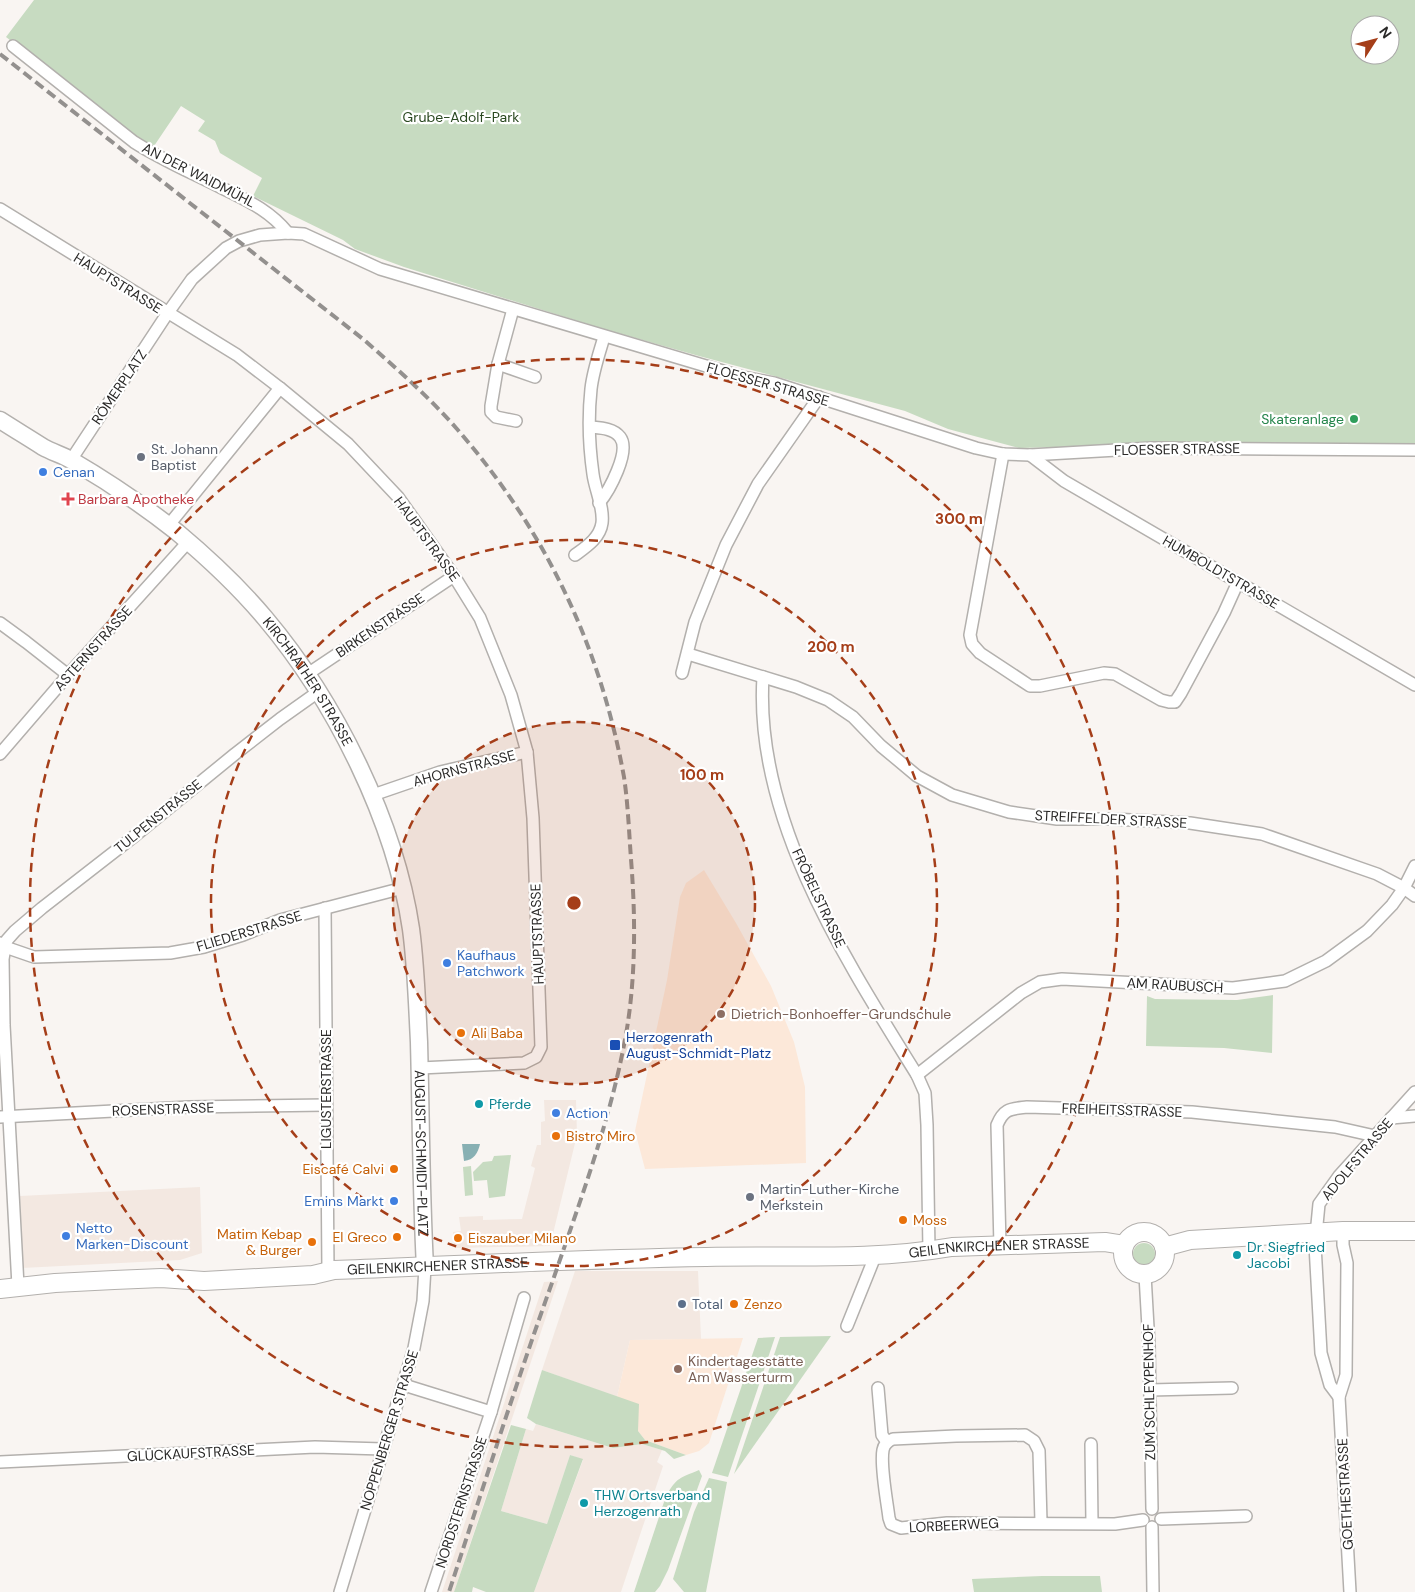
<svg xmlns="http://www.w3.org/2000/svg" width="1415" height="1592" font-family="'DM Sans',sans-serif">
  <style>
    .built { fill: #f3e8e1 }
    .education { fill: #fce8d9 }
    .green { fill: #c7dbc1; fill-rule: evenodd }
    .water { fill: #88b0b3 }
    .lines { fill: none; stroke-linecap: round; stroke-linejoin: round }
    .minor-casing { stroke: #b3b0ad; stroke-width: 14 }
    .secondary-casing { stroke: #b3b0ad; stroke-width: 19 }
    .primary-casing { stroke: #b3b0ad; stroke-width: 20 }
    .minor { stroke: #fff; stroke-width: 11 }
    .secondary { stroke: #fff; stroke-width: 16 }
    .primary { stroke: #fff; stroke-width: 18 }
    .rail { stroke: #93908e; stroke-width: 4; stroke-dasharray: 10 5; stroke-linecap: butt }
    .ring { fill: none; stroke: #a53e19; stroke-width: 2.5; stroke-dasharray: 9 6 }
    .leisure-dot { fill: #2e9e5b; stroke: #fff; stroke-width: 2 }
    .worship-dot { fill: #6b7280; stroke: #fff; stroke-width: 2 }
    .shop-dot { fill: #3f7fe0; stroke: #fff; stroke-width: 2 }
    .health-dot { fill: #e0444e; stroke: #fff; stroke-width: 2 }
    .education-dot { fill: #8d6e63; stroke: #fff; stroke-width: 2 }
    .food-dot { fill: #e8710a; stroke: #fff; stroke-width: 2 }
    .transit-dot { fill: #1a4fb4; stroke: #fff; stroke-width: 2 }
    .culture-dot { fill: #0f9aa8; stroke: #fff; stroke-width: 2 }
    .service-dot { fill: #5c6f8a; stroke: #fff; stroke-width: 2 }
    .labels { text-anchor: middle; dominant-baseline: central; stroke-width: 4.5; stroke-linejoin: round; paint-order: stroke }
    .park-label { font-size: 14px; fill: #2a4820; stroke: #fff }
    .street-label { font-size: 14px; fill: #2a2928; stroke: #fff }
    .leisure-label { font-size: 14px; fill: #27864d; stroke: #fff; text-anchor: end }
    .worship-label { font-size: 14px; fill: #5b616d; stroke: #fff; text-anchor: start }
    .shop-label { font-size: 14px; fill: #366cbe; stroke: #fff; text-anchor: start }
    .health-label { font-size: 14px; fill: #be3a42; stroke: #fff; text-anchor: start }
    .education-label { font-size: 14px; fill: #785e54; stroke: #fff; text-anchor: start }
    .food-label { font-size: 14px; fill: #c56008; stroke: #fff; text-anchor: start }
    .transit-label { font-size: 14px; fill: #164399; stroke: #fff; text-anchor: start }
    .culture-label { font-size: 14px; fill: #0d838f; stroke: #fff; text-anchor: start }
    .service-label { font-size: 14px; fill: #4e5e75; stroke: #fff; text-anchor: start }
    .centre { fill: #a53e19; stroke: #fff; stroke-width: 2.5 }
    .ring-label { font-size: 15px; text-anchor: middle; font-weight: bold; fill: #a53e19; stroke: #fff; stroke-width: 4.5; stroke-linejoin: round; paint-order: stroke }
  </style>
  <rect width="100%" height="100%" fill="#f9f5f2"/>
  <!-- built -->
  <g class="built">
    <path d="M544 1100H576L577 1135 550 1246 454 1248 453 1232 461 1231 459 1217 483 1216V1220L522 1219 535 1168 531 1166 537 1145H541V1122L545 1121Z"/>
    <path d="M200 1187 202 1253 180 1260 22 1268 20 1196Z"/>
    <path d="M575 1271H698L701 1339 630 1340 617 1397 542 1370Z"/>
    <path d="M558 1281 454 1592H442L544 1282Z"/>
    <path d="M536 1424 613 1448 642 1444 662 1450 657 1462 663 1466 621 1592H534L583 1460 570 1455 547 1524 501 1511 526 1429 533 1431Z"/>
  </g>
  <!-- education -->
  <g class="education">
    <path d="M704 870 736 923 771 986 794 1042 805 1087 806 1163 645 1169 635 1131 667 980 680 897 686 883Z"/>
    <path d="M743 1338 709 1443 699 1451 686 1455 645 1440 638 1431 617 1397 630 1340Z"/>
  </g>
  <!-- green -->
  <g class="green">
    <path d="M34 0H1415V446H1276V442L1019 448 948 429 905 411 699 356 600 328 404 267 355 249 343 240 253 196 262 178 220 153 215 141 198 131 205 121 181 106 152 149 140 140 6 37ZM1360 25H1390V55H1360Z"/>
    <path d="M1273 995 1272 1053 1224 1048 1146 1046 1147 996 1155 999 1237 1000Z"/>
    <path d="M511 1155 505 1196 489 1198 487 1180 474 1181 473 1172 483 1162 492 1161 494 1156Z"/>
    <path d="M471 1166 473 1195 465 1196 463 1167Z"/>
    <circle cx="1144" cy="1254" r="11"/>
    <path d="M831 1336 734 1474 780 1337Z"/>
    <path d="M775 1337 728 1477 712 1473 758 1338Z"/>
    <path d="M542 1370 639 1404 638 1431 645 1440 686 1455 674 1459 665 1451 642 1444 613 1448 536 1424 527 1418Z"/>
    <path d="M511 1425 526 1429 501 1511 547 1524 570 1455 583 1459 534 1592H486L473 1587 472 1592H454Z"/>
    <path d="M699 1470 702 1476 668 1570 660 1586 655 1592H634L666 1496C677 1477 680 1478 699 1470Z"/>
    <path d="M709 1478 727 1482 706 1592H684L673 1579 694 1512Z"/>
    <path d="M1042 1576H1100L1102 1592H974L972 1579Z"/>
  </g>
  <!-- water -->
  <path class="water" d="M462 1144H480C478 1153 474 1160 464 1161Z"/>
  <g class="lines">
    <defs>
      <g id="minor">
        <path d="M13 46 134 142C162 160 193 173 222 188 248 201 269 210 288 233"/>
        <path d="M0 209 237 355 280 388 348 444 398 497 454 576 480 618 511 695 527 752 533 818 541 1047 536 1057 524 1063 420 1068"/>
        <path d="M513 309 498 364 491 406V412L496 417 516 421"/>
        <path d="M498 364 535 377"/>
        <path d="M590 427C600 428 613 428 620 437 631 451 609 491 599 503"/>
        <path d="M1003 454 970 635 972 644 980 653 1030 686H1040L1104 673 1115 674 1161 700 1169 702H1175L1181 693 1224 613 1238 582"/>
        <path d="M1030 455 1064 481 1415 685"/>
        <path d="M71 460 167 314 192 279 226 248 239 241 260 235 288 233 304 234 380 269 743 377 774 383 976 448 1003 454 1030 455 1152 448 1415 450"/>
        <path d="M168 526 280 388"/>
        <path d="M575 555C586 547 600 538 602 523 604 507 595 490 593 474 589 446 588 417 591 389 593 371 599 354 604 337"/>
        <path d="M0 623 26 642 68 675"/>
        <path d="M688 654 796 687 828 700 853 717 881 746 917 776 952 795 1009 812 1057 819H1112L1190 823 1262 834 1377 874 1404 888 1415 896"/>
        <path d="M682 673 695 622 726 545 758 484 819 397"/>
        <path d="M306 675 454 576"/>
        <path d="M763 677C754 819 845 959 917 1075L925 1093 927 1125 929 1251"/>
        <path d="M318 692 280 719 235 754 132 838 42 908 15 931 7 940 5 947 34 957 170 953 204 947 243 935 280 920 403 888"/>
        <path d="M0 754 68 675 188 542"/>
        <path d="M373 795 440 772 527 752"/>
        <path d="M325 908 328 1271"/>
        <path d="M0 943 5 947 3 959 4 1025 18 1286"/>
        <path d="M917 1075 1021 993 1040 982 1062 979 1233 988 1285 981 1326 961 1367 931 1392 905 1404 888 1415 866"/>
        <path d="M0 1117 189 1107 326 1105"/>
        <path d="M1391 1118 1415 1116"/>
        <path d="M1343 1231V1245L1347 1263 1346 1375 1339 1397 1350 1592"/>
        <path d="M1000 1246 997 1125C1004 1108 1011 1109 1027 1107L1192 1112 1335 1127 1375 1136"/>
        <path d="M1145 1275 1149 1345 1152 1509"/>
        <path d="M847 1326 876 1254"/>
        <path d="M404 1385 491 1412"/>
        <path d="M878 1388 882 1435 887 1442"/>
        <path d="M1150 1390 1232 1388"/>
        <path d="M1339 1397 1330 1385 1321 1353 1315 1245 1319 1204 1339 1176 1415 1092"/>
        <path d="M1091 1444 1092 1523"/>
        <path d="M0 1462 315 1447 383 1449"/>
        <path d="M1161 1519 1246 1516"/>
        <path d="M1041 1522 1039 1451 1034 1441 1025 1435 956 1436 893 1439C888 1441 884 1444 883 1450 880 1466 887 1501 889 1518L891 1524 901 1528 947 1523 1115 1524 1143 1520"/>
        <path d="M1152 1527 1153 1592"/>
        <path d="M340 1592 414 1348 423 1301 425 1267"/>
        <path d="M431 1592 491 1412 524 1298"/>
      </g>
      <g id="secondary">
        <path id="s1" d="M0 420C14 429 29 438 43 447 52 452 62 455 71 460 107 481 144 506 177 532 208 558 239 587 265 618 335 701 395 821 411 929 416 966 417 1004 419 1042 421 1117 421 1192 425 1267"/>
      </g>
      <g id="primary">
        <circle cx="1144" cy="1253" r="21"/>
        <path d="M1164 1247 1190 1240 1343 1231H1415"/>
        <path id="s2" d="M0 1289 55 1283 114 1280 161 1278 204 1281 313 1275 334 1270C458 1265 582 1259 706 1257 788 1255 871 1261 952 1247L1105 1242 1124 1245"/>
      </g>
    </defs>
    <!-- minor casing -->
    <use href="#minor" class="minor-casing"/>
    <!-- secondary casing -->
    <use href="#secondary" class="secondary-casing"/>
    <!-- primary casing -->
    <use href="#primary" class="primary-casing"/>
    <!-- minor -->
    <use href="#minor" class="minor"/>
    <!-- secondary -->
    <use href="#secondary" class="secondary"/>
    <!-- primary -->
    <use href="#primary" class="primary"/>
    <!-- rail -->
    <path class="rail" d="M0 54 363 339C396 368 428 396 457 429 545 530 600 645 624 777 628 804 629 832 631 859 636 922 636 988 623 1050 608 1126 578 1207 553 1280 516 1383 483 1488 449 1592"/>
  </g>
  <!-- distance rings -->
  <circle cx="574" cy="903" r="181" fill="#a53e19" fill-opacity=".12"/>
  <g class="ring">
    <circle cx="574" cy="903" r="181"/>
    <circle cx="574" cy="903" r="363"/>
    <circle cx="574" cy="903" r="544"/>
  </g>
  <!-- markers -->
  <circle class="leisure-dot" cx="1354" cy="419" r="5"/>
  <g class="worship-dot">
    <circle cx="141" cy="457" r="5"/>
    <circle cx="750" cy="1197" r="5"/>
  </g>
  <g class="shop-dot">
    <circle cx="43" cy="472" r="5"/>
    <circle cx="447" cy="963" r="5"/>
    <circle cx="556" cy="1113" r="5"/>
    <circle cx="394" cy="1201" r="5"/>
    <circle cx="66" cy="1236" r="5"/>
  </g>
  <path class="health-dot" d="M65.5 491.5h5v5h5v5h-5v5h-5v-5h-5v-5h5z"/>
  <g class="education-dot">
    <circle cx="721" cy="1014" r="5"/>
    <circle cx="678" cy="1369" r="5"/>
  </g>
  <g class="food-dot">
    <circle cx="461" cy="1033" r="5"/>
    <circle cx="556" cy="1136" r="5"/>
    <circle cx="394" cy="1169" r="5"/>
    <circle cx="903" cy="1220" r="5"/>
    <circle cx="397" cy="1237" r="5"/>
    <circle cx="458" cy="1238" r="5"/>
    <circle cx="312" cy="1242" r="5"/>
    <circle cx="734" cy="1304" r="5"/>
  </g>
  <rect class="transit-dot" x="609" y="1039" width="12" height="12" rx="2.5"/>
  <g class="culture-dot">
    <circle cx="479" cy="1104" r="5"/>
    <circle cx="1237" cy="1255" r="5"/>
    <circle cx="584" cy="1503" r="5"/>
  </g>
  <circle class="service-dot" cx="682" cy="1304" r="5"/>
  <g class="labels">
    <!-- park labels -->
    <g class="park-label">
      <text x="461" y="117">Grube-Adolf-Park</text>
    </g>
    <!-- street labels -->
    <g class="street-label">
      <text transform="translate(199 175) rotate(27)">AN DER WAIDMÜHL</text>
      <text transform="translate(118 283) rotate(32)">HAUPTSTRASSE</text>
      <text transform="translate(768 384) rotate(16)">FLOESSER STRASSE</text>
      <text transform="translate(119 387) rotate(-56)">RÖMERPLATZ</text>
      <text transform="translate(1177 449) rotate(-1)">FLOESSER STRASSE</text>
      <text transform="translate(427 539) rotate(54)">HAUPTSTRASSE</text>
      <text transform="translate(1221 572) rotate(30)">HUMBOLDTSTRASSE</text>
      <text transform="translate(380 625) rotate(-34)">BIRKENSTRASSE</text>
      <text transform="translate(93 648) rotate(-48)">ASTERNSTRASSE</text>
      <text stroke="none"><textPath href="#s1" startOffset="410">KIRCHRATHER STRASSE</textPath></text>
      <text transform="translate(464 768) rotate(-15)">AHORNSTRASSE</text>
      <text transform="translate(158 816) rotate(-39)">TULPENSTRASSE</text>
      <text transform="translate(1111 819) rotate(3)">STREIFFELDER STRASSE</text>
      <text transform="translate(819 898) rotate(65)">FRÖBELSTRASSE</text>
      <text transform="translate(249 931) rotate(-17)">FLIEDERSTRASSE</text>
      <text transform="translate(537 934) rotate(-92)">HAUPTSTRASSE</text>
      <text transform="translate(1175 985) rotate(3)">AM RAUBUSCH</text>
      <text transform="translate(326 1089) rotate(-90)">LIGUSTERSTRASSE</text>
      <text transform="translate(163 1109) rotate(-2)">ROSENSTRASSE</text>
      <text transform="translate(1122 1110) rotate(2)">FREIHEITSSTRASSE</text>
      <text stroke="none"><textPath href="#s1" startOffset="905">AUGUST-SCHMIDT-PLATZ</textPath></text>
      <text transform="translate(1357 1159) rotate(-50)">ADOLFSTRASSE</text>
      <text stroke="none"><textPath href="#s2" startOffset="1001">GEILENKIRCHENER STRASSE</textPath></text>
      <text stroke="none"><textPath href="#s2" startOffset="439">GEILENKIRCHENER STRASSE</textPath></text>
      <text transform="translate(1149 1392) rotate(-91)">ZUM SCHLEYPENHOF</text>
      <text transform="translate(389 1430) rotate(-73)">NOPPENBERGER STRASSE</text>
      <text transform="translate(191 1453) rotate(-3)">GLÜCKAUFSTRASSE</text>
      <text transform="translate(1345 1494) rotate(-93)">GOETHESTRASSE</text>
      <text transform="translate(461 1502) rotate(-72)">NORDSTERNSTRASSE</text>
      <text transform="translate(954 1525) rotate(-3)">LORBEERWEG</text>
    </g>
    <!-- leisure labels -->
    <g class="leisure-label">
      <text x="1344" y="419">Skateranlage</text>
    </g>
    <!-- worship labels -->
    <g class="worship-label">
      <text x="151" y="449">St. Johann<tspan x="151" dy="16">Baptist</tspan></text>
      <text x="760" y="1189">Martin-Luther-Kirche<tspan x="760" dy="16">Merkstein</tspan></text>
    </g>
    <!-- shop labels -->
    <g class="shop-label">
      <text x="53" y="472">Cenan</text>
      <text x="457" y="955">Kaufhaus<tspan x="457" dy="16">Patchwork</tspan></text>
      <text x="566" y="1113">Action</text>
      <text x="384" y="1201" text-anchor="end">Emins Markt</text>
      <text x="76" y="1228">Netto<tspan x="76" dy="16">Marken-Discount</tspan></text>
    </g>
    <!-- health labels -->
    <g class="health-label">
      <text x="78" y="499">Barbara Apotheke</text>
    </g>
    <!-- education labels -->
    <g class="education-label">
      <text x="731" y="1014">Dietrich-Bonhoeffer-Grundschule</text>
      <text x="688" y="1361">Kindertagesstätte<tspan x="688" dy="16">Am Wasserturm</tspan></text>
    </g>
    <!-- food labels -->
    <g class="food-label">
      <text x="471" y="1033">Ali Baba</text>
      <text x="566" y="1136">Bistro Miro</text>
      <text x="384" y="1169" text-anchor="end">Eiscafé Calvi</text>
      <text x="913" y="1220">Moss</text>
      <text x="302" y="1234" text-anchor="end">Matim Kebap<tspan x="302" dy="16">&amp; Burger</tspan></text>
      <text x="387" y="1237" text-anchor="end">El Greco</text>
      <text x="468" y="1238">Eiszauber Milano</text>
      <text x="744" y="1304">Zenzo</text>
    </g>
    <!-- transit labels -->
    <g class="transit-label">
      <text x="626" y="1037">Herzogenrath<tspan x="626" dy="16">August-Schmidt-Platz</tspan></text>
    </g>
    <!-- culture labels -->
    <g class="culture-label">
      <text x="489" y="1104">Pferde</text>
      <text x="1247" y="1247">Dr. Siegfried<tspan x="1247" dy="16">Jacobi</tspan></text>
      <text x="594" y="1495">THW Ortsverband<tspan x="594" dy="16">Herzogenrath</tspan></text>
    </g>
    <!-- service labels -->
    <g class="service-label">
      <text x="692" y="1304">Total</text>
    </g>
  </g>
  <circle cx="574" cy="903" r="8" class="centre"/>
  <g class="ring-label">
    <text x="959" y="524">300 m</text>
    <text x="831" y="652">200 m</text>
    <text x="702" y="780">100 m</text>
  </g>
  <!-- north arrow -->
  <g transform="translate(1375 40) rotate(54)"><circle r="24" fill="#ffffff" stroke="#aaa9a9"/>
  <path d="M0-4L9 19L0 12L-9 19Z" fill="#a53e19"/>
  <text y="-8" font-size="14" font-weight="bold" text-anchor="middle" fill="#2a2928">N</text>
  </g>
</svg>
